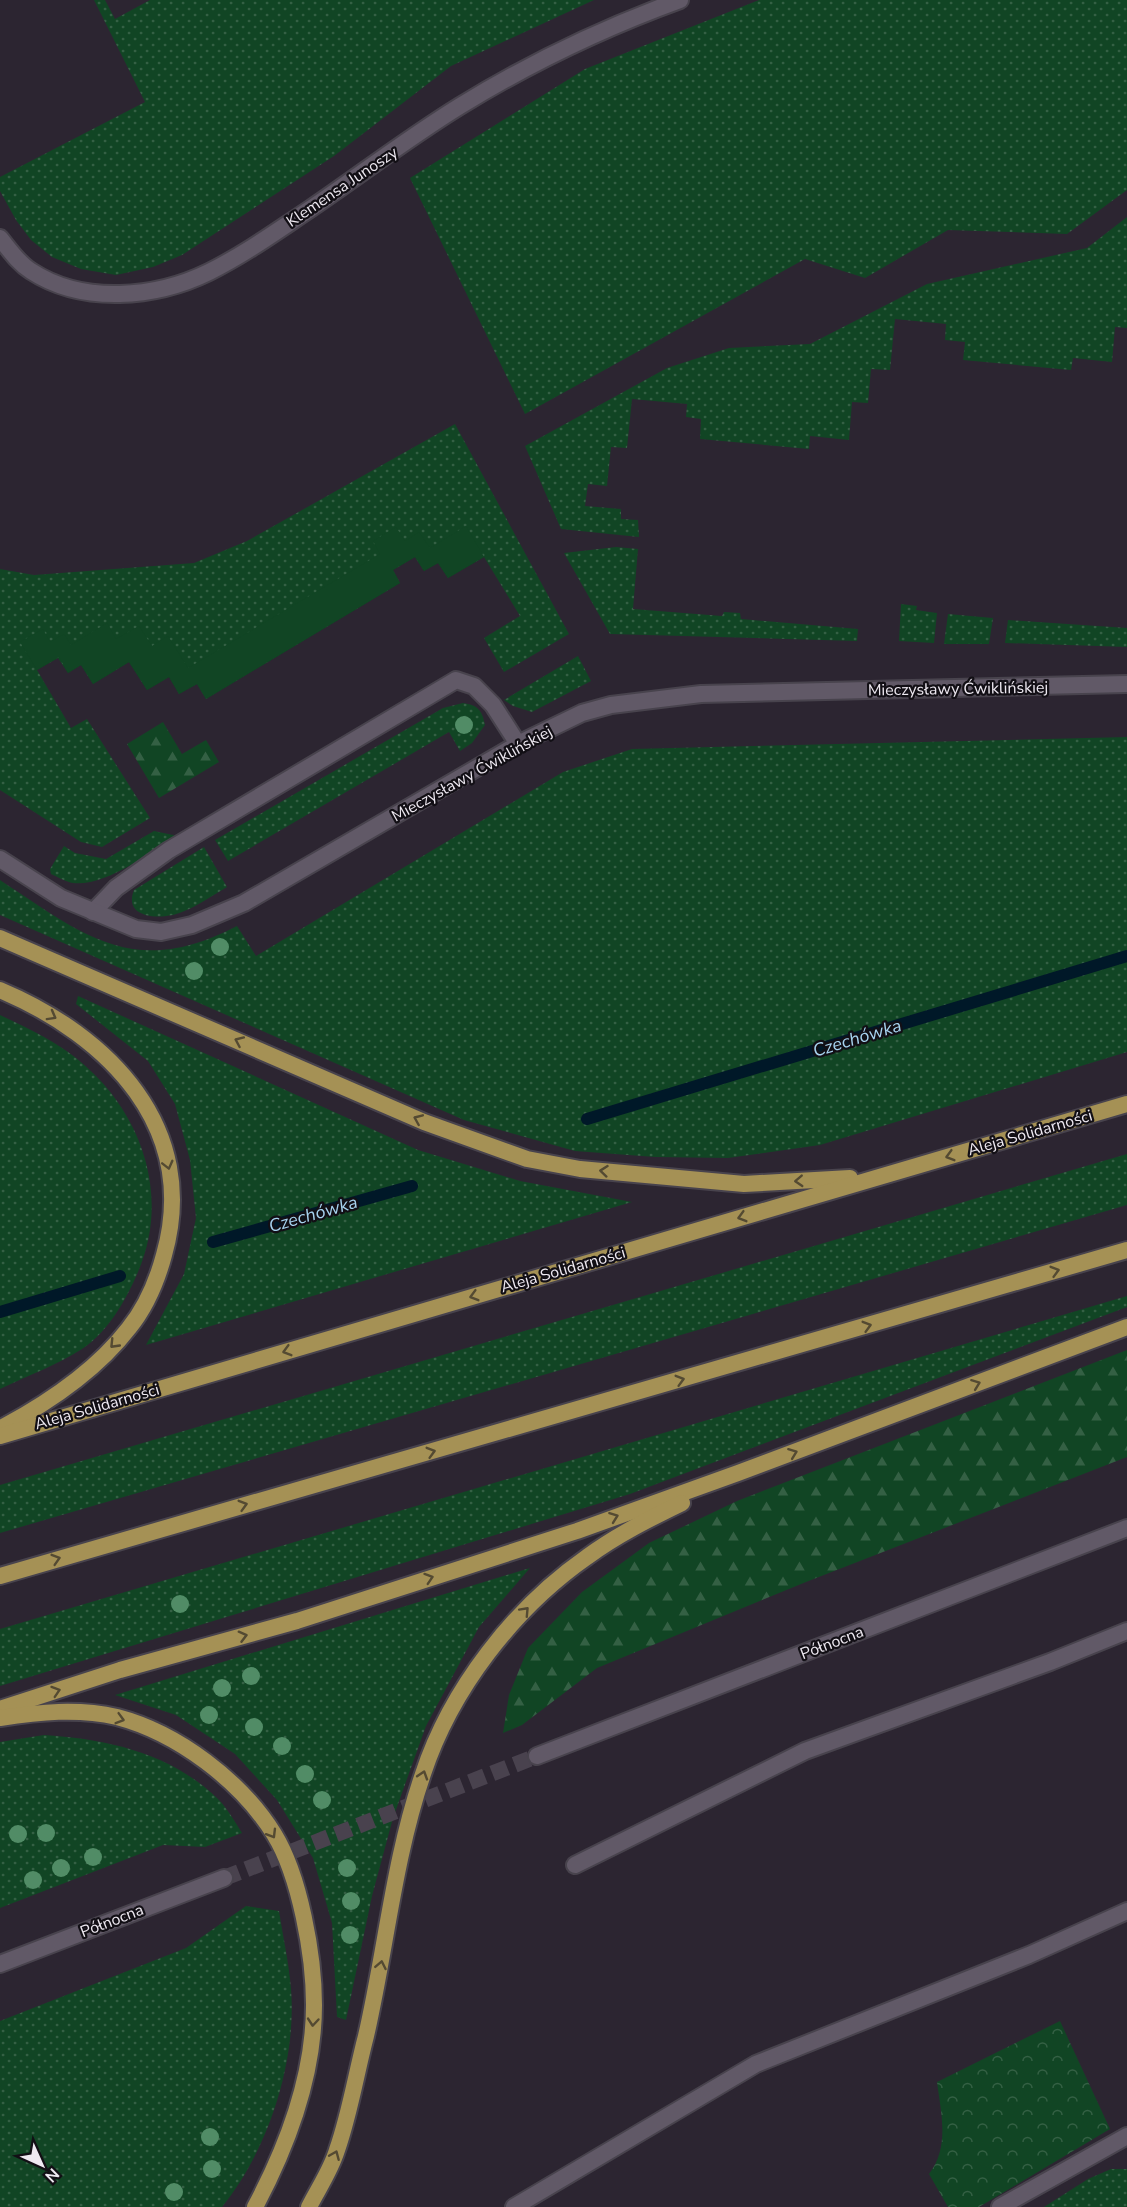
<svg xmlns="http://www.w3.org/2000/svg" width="1127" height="2207" font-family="'Nunito Sans',sans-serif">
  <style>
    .grass { fill: url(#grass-dots) }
    .forest { fill: url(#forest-firs) }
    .park { fill: url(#park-crowns) }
    .garden { fill: #114524 }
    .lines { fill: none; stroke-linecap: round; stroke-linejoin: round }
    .stream { stroke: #001828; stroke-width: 12 }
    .tertiary-tunnel { stroke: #49424e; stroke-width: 16; stroke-dasharray: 16 8; stroke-linecap: butt }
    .service-casing { stroke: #48434d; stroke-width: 20 }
    .minor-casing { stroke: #48434d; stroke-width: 20 }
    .tertiary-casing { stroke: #48434d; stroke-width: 20 }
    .primary-casing { stroke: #48434d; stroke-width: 20 }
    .service { stroke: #615967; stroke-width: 16 }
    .minor { stroke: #615967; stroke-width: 16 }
    .tertiary { stroke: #615967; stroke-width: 16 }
    .primary { stroke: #a59155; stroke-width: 16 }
    .tree { fill: #518c66 }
    .oneway { stroke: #544a32 }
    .labels { text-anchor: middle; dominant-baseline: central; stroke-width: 4.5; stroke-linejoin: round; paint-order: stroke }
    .street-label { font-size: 16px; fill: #eee9f1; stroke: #120f15 }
    .water-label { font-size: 18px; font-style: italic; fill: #a6d2ee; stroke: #120f15 }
  </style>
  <defs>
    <pattern id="grass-dots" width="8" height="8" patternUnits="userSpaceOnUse" patternTransform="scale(1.5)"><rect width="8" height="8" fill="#114524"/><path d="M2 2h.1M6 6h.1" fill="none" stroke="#346044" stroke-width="1.8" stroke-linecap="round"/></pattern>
    <pattern id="forest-firs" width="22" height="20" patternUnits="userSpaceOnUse" patternTransform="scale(1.5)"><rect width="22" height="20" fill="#114524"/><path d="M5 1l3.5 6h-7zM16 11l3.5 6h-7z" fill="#346044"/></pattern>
    <pattern id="park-crowns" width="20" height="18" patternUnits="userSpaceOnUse" patternTransform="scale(1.5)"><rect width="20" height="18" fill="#114524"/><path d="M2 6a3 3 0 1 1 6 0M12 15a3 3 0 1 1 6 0" fill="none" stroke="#346044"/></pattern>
  </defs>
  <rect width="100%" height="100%" fill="#2c2531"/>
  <!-- grass -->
  <g class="grass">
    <path d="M94 0H105L115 19 150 0H594L451 66 334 156 182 255 153 267 116 275 81 269 52 257 31 240 16 220 0 191V177L145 102Z"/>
    <path d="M759 0H1127V190L1067 234 948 230 865 278 805 259 525 414 410 178 585 69Z"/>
    <path d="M1127 217V328L1115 327 1112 362 1073 358 1071 370 963 360 965 342 945 340 946 324 895 319 890 370 871 369 868 403 852 402 849 440 810 436 809 449 700 439 701 419 686 417 687 404 632 399 627 448 611 447 607 486 588 484 585 506 621 509V519L638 520 639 537 561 529 525 446 667 368 729 348 810 344 927 284 1087 248Z"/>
    <path d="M455 424 569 634 504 672 484 638 520 616 484 557 448 578 438 563 424 571 415 557 393 570 400 583 206 699 197 684 179 694 169 677 147 690 129 662 93 684 81 665 68 673 58 658 37 670 71 728 87 719 150 818 102 847 81 842 0 790V569L34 575 194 563 247 541Z"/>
    <path d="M616 547 638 549 633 609 722 616 724 612 740 613 741 619 858 629 857 641 610 634 564 553Z"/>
    <path d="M901 604 917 606 916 610 937 613 934 643 899 641Z"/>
    <path d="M948 614 993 618 989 644H944Z"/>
    <path d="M1008 620 1127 628V647L1005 643Z"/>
    <path d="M578 656 591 681 532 712 513 706 504 700Z"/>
    <path d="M463 703C478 705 482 710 485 725L472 743 460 751 449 732 228 861 215 840 443 708Z"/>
    <path d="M1127 737V1052L820 1145 728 1158 655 1157 575 1151 464 1120 0 915V880C86 937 135 979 237 926L256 956 563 772 632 749Z"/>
    <path d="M154 831 178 836C151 852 105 887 73 883 66 882 58 877 51 874L50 869 64 846 75 853 106 859Z"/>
    <path d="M204 847 227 887C213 895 198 906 182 912 164 920 122 920 134 890Z"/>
    <path d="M78 996 418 1150 520 1181 632 1202 146 1345 184 1274 196 1218 190 1160 175 1104 148 1061 76 1004Z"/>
    <path d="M0 1015C23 1026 47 1037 68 1052 138 1102 173 1191 138 1272 126 1300 108 1332 82 1349 57 1365 27 1376 0 1389Z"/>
    <path d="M1127 1154V1205L0 1533V1485Z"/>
    <path d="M1127 1296V1307L630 1494 0 1686V1629Z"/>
    <path d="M530 1568 479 1627 426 1726 393 1818 372 1896 346 2020 337 2017 332 1923 313 1858 277 1800 235 1754 176 1715 115 1695Z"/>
    <path d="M44 1735C107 1739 171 1753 218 1799 227 1808 235 1822 242 1833L205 1847 163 1845 0 1908V1742Z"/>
    <path d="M246 1906 279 1911C283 1937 289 1963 291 1989 297 2061 268 2151 222 2207H0V2021L186 1948Z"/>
    <path d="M1111 2169H1127V2207H1044L1088 2179Z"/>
  </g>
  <!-- forest -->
  <g class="forest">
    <path d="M163 722 182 754 206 740 219 762 159 798 127 744Z"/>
    <path d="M1127 1350V1457L806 1582 597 1668 522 1725 503 1733 509 1695 528 1648 582 1592 649 1543 737 1501Z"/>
  </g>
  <!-- park -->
  <path class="park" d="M1060 2021 1110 2129 979 2207H948L929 2174C950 2147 941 2113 937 2082Z"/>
  <!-- garden -->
  <path class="garden" d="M466 526 484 557 448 578 438 563 424 571 415 557 393 570 400 583 206 699 197 684 179 694 169 677 147 690 129 662 93 684 81 665 68 673 59 657 37 670 20 642 43 629 50 642 64 634 71 645 107 623 116 639 139 626 152 646 168 636 188 668 380 554 373 541 396 527 405 541 419 532 430 548Z"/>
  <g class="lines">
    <!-- stream -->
    <g class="stream">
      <path d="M587 1119 1127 956"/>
      <path d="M213 1242 412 1186"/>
      <path d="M0 1312 120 1276"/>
    </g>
    <!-- tertiary-tunnel -->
    <path class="tertiary-tunnel" d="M224 1878 537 1756"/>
    <defs>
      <g id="service">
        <path d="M93 912 116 888 169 850 456 680 474 686 493 705 518 744"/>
        <path d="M575 1865 805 1751 1050 1662 1127 1631"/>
        <path d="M514 2207 756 2064 1029 1955 1127 1911"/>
        <path d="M1000 2207 1127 2136"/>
      </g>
      <g id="minor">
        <path d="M0 238C9 249 18 263 31 271 83 305 156 298 209 272 245 254 277 231 310 209 360 175 408 138 460 106 530 63 603 28 680 0"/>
        <path d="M0 859 61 898 136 929 161 932 192 925 244 903 518 744 582 713 611 705 701 694 1127 684"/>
      </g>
      <g id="tertiary">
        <path d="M537 1756 1127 1528"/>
        <path d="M0 1964 224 1878"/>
      </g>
      <g id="primary">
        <path d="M0 938 424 1122 527 1159 580 1169 744 1184 850 1178"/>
        <path d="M0 990C109 1036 200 1128 164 1255 157 1281 146 1307 129 1328 96 1371 48 1403 1 1428"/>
        <path d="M0 1436 1127 1104"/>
        <path d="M0 1576 1127 1250"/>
        <path d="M0 1709 120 1670 297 1621 577 1531 738 1473 1127 1327"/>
        <path d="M0 1718C39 1712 78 1708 117 1717 178 1733 241 1781 274 1834 300 1876 314 1956 314 2005 314 2076 288 2145 255 2207"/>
        <path d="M309 2207C318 2189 331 2170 337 2150 350 2113 356 2074 366 2036 386 1949 394 1858 423 1774 451 1689 514 1608 587 1557 617 1535 649 1519 682 1503"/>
      </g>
    </defs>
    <!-- service casing -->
    <use href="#service" class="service-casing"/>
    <!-- minor casing -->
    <use href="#minor" class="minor-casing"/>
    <!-- tertiary casing -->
    <use href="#tertiary" class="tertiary-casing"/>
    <!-- primary casing -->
    <use href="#primary" class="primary-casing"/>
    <!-- service -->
    <use href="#service" class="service"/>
    <!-- minor -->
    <use href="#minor" class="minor"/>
    <!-- tertiary -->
    <use href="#tertiary" class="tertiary"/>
    <!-- primary -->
    <use href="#primary" class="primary"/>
  </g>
  <!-- trees -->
  <g class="tree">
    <circle cx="464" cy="725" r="9"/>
    <circle cx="220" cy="947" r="9"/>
    <circle cx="194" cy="971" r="9"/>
    <circle cx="180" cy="1604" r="9"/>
    <circle cx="251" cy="1676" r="9"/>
    <circle cx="222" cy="1688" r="9"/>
    <circle cx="209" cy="1715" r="9"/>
    <circle cx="254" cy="1727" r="9"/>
    <circle cx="282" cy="1746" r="9"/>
    <circle cx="305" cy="1774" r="9"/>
    <circle cx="322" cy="1800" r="9"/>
    <circle cx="46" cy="1833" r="9"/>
    <circle cx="18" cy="1834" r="9"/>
    <circle cx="93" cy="1857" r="9"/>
    <circle cx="61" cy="1868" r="9"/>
    <circle cx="347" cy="1868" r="9"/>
    <circle cx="33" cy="1880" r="9"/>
    <circle cx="351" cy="1901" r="9"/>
    <circle cx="350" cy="1935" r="9"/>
    <circle cx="210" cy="2137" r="9"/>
    <circle cx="212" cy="2169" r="9"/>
    <circle cx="174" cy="2192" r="9"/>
  </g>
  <!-- one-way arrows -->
  <defs><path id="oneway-chevron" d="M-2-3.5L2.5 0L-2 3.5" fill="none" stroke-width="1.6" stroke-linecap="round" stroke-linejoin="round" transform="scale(1.5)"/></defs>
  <g class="oneway">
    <use href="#oneway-chevron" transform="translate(52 1016) rotate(29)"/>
    <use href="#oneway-chevron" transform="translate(239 1041) rotate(-156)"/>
    <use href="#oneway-chevron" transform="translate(418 1119) rotate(-157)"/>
    <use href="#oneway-chevron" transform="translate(950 1156) rotate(164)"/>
    <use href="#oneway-chevron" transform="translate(168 1165) rotate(76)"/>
    <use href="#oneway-chevron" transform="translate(604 1171) rotate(-174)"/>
    <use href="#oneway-chevron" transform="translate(799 1181) rotate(177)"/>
    <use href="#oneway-chevron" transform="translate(742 1217) rotate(164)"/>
    <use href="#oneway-chevron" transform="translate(1055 1271) rotate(-16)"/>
    <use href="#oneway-chevron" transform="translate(474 1296) rotate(164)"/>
    <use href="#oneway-chevron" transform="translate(867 1326) rotate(-16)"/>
    <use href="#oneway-chevron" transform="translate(114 1344) rotate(134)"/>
    <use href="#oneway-chevron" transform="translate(287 1351) rotate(164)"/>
    <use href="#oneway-chevron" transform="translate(680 1380) rotate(-16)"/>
    <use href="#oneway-chevron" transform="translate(976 1384) rotate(-21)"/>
    <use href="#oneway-chevron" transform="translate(431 1452) rotate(-16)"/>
    <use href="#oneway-chevron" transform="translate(793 1453) rotate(-21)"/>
    <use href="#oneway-chevron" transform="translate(243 1505) rotate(-16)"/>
    <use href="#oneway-chevron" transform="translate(614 1517) rotate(-20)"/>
    <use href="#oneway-chevron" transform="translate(56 1559) rotate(-17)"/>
    <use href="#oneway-chevron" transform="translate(429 1578) rotate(-18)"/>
    <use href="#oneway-chevron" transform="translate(525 1611) rotate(-47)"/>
    <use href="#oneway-chevron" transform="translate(243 1636) rotate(-15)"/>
    <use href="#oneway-chevron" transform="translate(56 1691) rotate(-18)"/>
    <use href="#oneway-chevron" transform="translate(120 1719) rotate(16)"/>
    <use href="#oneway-chevron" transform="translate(423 1775) rotate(-72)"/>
    <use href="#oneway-chevron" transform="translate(272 1834) rotate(59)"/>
    <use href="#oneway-chevron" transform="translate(381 1965) rotate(-79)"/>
    <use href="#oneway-chevron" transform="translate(313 2022) rotate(95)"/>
    <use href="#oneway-chevron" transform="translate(335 2155) rotate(-67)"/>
  </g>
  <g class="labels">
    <!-- street labels -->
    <g class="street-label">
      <text transform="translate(342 187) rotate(-34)">Klemensa Junoszy</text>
      <text transform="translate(958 689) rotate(-1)">Mieczysławy Ćwiklińskiej</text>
      <text transform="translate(472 774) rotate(-29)">Mieczysławy Ćwiklińskiej</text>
      <text transform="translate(1030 1133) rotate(-16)">Aleja Solidarności</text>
      <text transform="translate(563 1270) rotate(-16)">Aleja Solidarności</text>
      <text transform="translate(97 1407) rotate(-16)">Aleja Solidarności</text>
      <text transform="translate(832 1643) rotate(-21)">Północna</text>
      <text transform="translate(112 1921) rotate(-21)">Północna</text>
    </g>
    <!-- water labels -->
    <g class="water-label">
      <text transform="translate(857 1038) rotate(-17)">Czechówka</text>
      <text transform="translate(313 1214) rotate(-16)">Czechówka</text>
    </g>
  </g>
  <!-- north arrow -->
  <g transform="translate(42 2165) rotate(135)" stroke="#120f15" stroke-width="4.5" paint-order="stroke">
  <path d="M0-4.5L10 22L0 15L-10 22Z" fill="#eee9f1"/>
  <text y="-9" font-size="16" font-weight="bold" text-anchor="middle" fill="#eee9f1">N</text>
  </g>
</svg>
